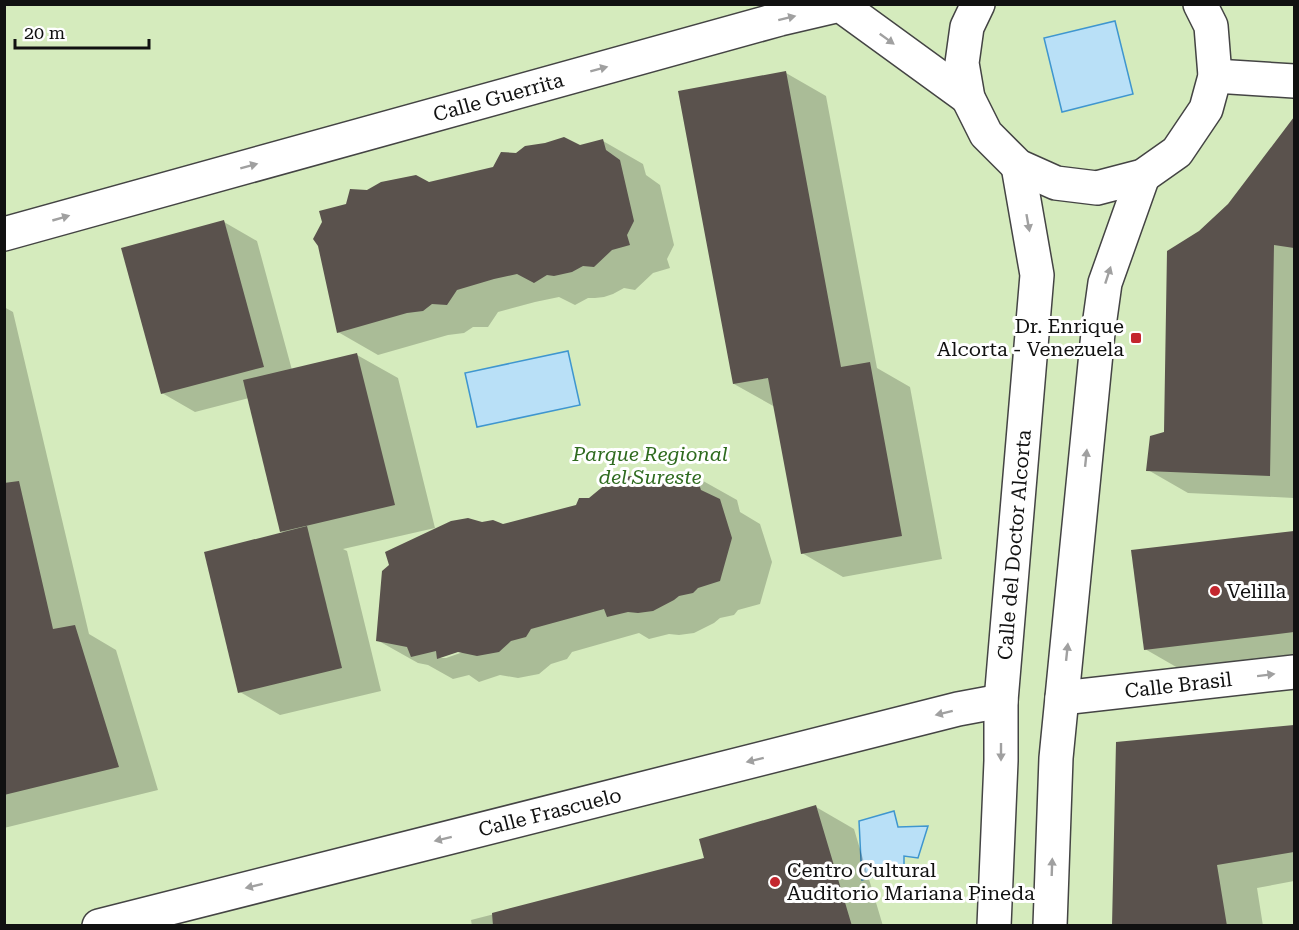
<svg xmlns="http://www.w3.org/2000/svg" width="1299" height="930" font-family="'Roboto Serif',serif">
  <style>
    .green { fill: #d5ebbd }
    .water { fill: #b9e0f7; stroke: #3f96cf; stroke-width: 1.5 }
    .shadow { fill: #0003; fill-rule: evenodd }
    .building { fill: #5a524d }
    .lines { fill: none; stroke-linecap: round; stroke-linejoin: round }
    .street-casing { stroke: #444; stroke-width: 36 }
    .street { stroke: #fff; stroke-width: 33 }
    .oneway { fill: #a0a0a0 }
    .poi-dot { fill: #c4262e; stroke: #fff; stroke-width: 2 }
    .labels { text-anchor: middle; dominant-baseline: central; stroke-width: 6; stroke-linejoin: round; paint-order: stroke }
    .street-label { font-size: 20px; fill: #111; stroke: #fff }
    .poi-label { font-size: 20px; fill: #111; stroke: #fff; text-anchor: start }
    .park-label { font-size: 20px; font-style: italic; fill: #2f6b1f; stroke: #fff }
  </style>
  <rect width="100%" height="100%" fill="#fffdf5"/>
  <!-- green -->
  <path class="green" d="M5 5H1294V925L5 926Z"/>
  <!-- water -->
  <g class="water">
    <path d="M1115 21 1133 94 1062 112 1044 38Z"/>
    <path d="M568 351 580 405 477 427 465 373Z"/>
    <path d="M894 811 898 827 928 826 918 858 904 856V868L862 880 859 821Z"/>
  </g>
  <!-- shadow -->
  <g class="shadow">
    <path d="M786 73 826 96 877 368 910 387 942 559 843 577 802 553 775 407 734 384Z"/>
    <path d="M603 141 643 164 646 175 660 185 674 245 667 259 670 268 653 273 635 290 624 288 613 294 604 297 595 298H588L575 305 559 297 535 302 498 312 488 327H473L464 333 448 335 378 355 338 332 348 206 368 192 429 184 494 168 516 155 579 147Z"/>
    <path d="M1277 142 1294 144V498L1188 493 1148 470 1166 433 1200 232 1229 205Z"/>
    <path d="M224 222 257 241 292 370 357 355 398 378 435 528 343 549 347 551 381 691 280 715 240 692 285 533 282 531 249 398 195 412 162 393Z"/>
    <path d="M4 307 13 312 89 634 116 650 158 790 4 828Z"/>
    <path d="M696 477 737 500 740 512 760 524 772 562 760 604 738 610 734 615 720 618 714 623 694 633 679 635 669 634 649 639 639 633 572 652 567 659 551 664 539 674 518 678 500 675 479 682 469 675 453 679 428 665 418 663 377 640 503 525 577 507 589 499 648 482H673ZM465 649 466 651 446 658H438Z"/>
    <path d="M1294 532V654L1178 668 1145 649 1133 552Z"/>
    <path d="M1294 727V881L1257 888 1263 926H1114L1117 743Z"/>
    <path d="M816 807 854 829 883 926H472L471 920 706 859Z"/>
  </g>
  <!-- building -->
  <g class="building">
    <path d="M786 71 841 367 870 362 902 536 801 554 768 378 733 384 678 91Z"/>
    <path d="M1294 117V248L1274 245 1270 476 1146 471 1150 436 1164 432 1167 251 1199 231 1228 204Z"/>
    <path d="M564 137 580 145 603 139 606 150 620 160 634 221 627 235 630 245 612 250 594 267 583 266 572 272 554 276 547 275 534 283 517 274 494 279 457 290 447 305 432 304 423 311 407 313 337 333 318 246 313 239 322 222 319 211 346 204 350 189 367 190 381 182 416 175 429 182 493 167 501 152 516 153 525 146 545 143Z"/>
    <path d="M224 220 264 367 161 394 121 248Z"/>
    <path d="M357 353 395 505 280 532 243 380Z"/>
    <path d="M696 475 701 490 720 499 732 538 720 581 698 588 693 593 679 596 674 600 653 611 638 613 628 612 607 617 604 609 531 629 526 637 511 641 499 652 477 656 458 652 437 659 436 651 411 657 407 647 376 641 382 571 389 565 385 552 451 521 468 518 482 522 493 520 503 524 576 505 579 498H589L612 479 631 476 649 481 666 476 672 481Z"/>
    <path d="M19 481 53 629 75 625 119 767 4 795V483Z"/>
    <path d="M307 526 342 668 238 693 204 552Z"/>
    <path d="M1294 531V632L1144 650 1131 550Z"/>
    <path d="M1294 725V852L1217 865 1227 926H1112L1116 742Z"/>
    <path d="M816 805 852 926H493L492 913 704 858 699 839Z"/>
  </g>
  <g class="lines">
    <defs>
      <g id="street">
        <path d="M978 4 967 27 962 63 968 98 986 134 1018 166 1056 183 1097 188 1143 176 1177 152 1206 109 1215 76 1211 26 1200 4"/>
        <path d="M1215 76 1294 81"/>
        <path id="s1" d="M4 234 780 19 840 5 968 98"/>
        <path id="s2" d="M1062 698 1294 672"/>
        <path id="s3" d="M99 926 958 709 1001 701"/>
        <path id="s4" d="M994 926 1001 761V701L1037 275 1018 166"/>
        <path d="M1050 926 1056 758 1098 333 1105 283 1143 176"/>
      </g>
    </defs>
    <!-- street casing -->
    <use href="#street" class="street-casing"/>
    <!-- street -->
    <use href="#street" class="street"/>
  </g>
  <!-- one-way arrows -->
  <defs><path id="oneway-solid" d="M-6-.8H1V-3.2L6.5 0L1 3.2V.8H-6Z" transform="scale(1.5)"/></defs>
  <g class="oneway">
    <use href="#oneway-solid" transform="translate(787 18) rotate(-14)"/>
    <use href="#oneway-solid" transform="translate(887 39) rotate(36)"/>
    <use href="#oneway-solid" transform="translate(599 69) rotate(-15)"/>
    <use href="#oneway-solid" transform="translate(249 166) rotate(-15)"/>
    <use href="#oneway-solid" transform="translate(61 218) rotate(-16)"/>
    <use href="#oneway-solid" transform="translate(1028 223) rotate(80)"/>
    <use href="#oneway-solid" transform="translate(1108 275) rotate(-72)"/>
    <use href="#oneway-solid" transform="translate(1086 458) rotate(-84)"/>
    <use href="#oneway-solid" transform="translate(1067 652) rotate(-84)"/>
    <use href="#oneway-solid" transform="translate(1266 675) rotate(-7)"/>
    <use href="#oneway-solid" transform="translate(944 713) rotate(166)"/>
    <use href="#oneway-solid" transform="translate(1001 752) rotate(90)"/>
    <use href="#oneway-solid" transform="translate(755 760) rotate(166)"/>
    <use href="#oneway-solid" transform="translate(443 839) rotate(166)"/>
    <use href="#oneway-solid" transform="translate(1052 867) rotate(-88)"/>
    <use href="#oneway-solid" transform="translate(254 886) rotate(166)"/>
  </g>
  <!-- markers -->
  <g class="poi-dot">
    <rect x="1130" y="332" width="12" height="12" rx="3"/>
    <circle cx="1215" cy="591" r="6"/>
    <circle cx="775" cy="882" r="6"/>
  </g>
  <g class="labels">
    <!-- street labels -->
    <g class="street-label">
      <text stroke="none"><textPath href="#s1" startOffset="513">Calle Guerrita</textPath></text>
      <text stroke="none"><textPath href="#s4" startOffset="382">Calle del Doctor Alcorta</textPath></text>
      <text stroke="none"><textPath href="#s2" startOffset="117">Calle Brasil</textPath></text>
      <text stroke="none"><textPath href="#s3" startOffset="465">Calle Frascuelo</textPath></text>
    </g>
    <!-- poi labels -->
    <g class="poi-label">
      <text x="1124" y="326" text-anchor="end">Dr. Enrique<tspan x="1124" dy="23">Alcorta - Venezuela</tspan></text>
      <text x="1227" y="591">Velilla</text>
      <text x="787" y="870">Centro Cultural<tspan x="787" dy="23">Auditorio Mariana Pineda</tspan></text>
    </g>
    <!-- park labels -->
    <g class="park-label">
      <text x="650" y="454">Parque Regional<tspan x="650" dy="23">del Sureste</tspan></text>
    </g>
  </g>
  <!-- border -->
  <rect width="1299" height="930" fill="none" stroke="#111111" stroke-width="12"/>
  <!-- scale -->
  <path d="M15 39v9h134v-9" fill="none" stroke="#111111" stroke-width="3"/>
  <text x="24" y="39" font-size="18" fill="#111111" stroke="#ffffff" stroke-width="4.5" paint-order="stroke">20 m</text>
</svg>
